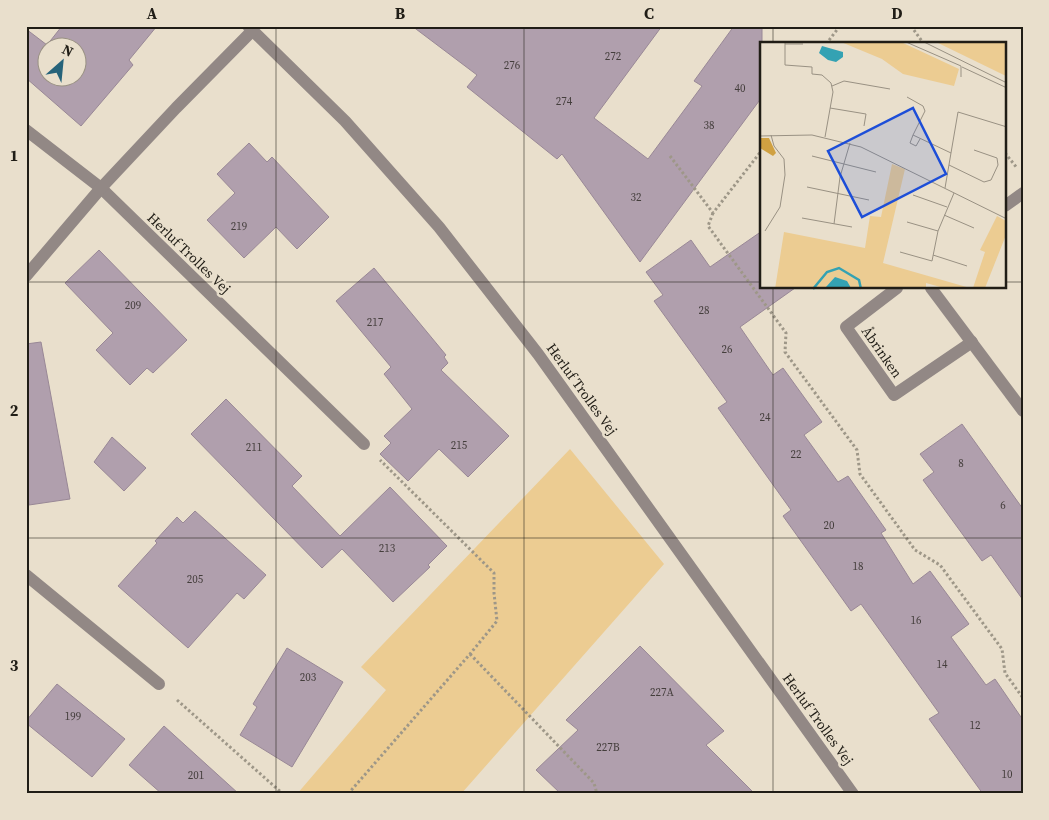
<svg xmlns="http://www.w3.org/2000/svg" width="1049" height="820" font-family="'Source Serif 4',serif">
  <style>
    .green { fill: #eccc92 }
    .building { fill: #b09fad; stroke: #998896; fill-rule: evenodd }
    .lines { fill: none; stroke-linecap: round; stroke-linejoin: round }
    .path { stroke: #9e9788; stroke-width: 3; stroke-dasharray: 2.5 2.5; stroke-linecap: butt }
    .minor { stroke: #928885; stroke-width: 12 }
    .grid { fill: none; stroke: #201d16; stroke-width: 1; stroke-opacity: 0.55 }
    .labels { text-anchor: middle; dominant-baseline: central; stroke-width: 5; stroke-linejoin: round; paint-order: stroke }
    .number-label { font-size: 11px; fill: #443e3c }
    .street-label { font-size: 14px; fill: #201d16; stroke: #e9dfcc }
    .inset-river { fill: none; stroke: #34a2b3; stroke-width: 2.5 }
    .inset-road { fill: none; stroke: #999183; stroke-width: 1 }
    .view { fill: #1d4ed8; fill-opacity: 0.15; stroke: #1d4ed8; stroke-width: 2.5 }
    .inset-edge { fill: none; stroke: #201d16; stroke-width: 2.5 }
    .neatline { fill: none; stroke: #201d16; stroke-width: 2 }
    .grid-label { font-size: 16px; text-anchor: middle; font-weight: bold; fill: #201d16 }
  </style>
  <rect width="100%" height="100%" fill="#e9dfcc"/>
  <!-- green -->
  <path class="green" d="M570 449 664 564 461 794H297L386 690 361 667Z"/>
  <!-- building -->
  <g class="building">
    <path d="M62 26H157L129 60 133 65 81 126 26 78V29L47 45ZM48 48H78V78H48Z"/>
    <path d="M412 26H662L594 118 648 159 702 86 694 81 734 26H762V97L640 262 562 154 557 159 467 87 477 75Z"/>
    <path d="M249 143 267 162 272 157 329 217 297 249 276 227 244 258 207 220 235 193 217 174Z"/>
    <path d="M762 231V288H795L740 327 773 375 783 368 822 422 804 435 838 482 848 476 886 530 881 533 913 584 930 571 969 624 951 637 986 685 995 679 1023 720V794H983L929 719 939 713 861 604 851 611 783 516 791 510 718 408 727 402 654 301 663 295 646 272 691 240 710 267Z"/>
    <path d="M99 250 187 340 153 373 147 368 130 385 96 350 113 333 65 283Z"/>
    <path d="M374 268 446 355 444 357 448 363 441 370 509 436 468 477 439 449 408 481 380 454 391 443 384 436 412 409 384 374 391 367 336 301Z"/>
    <path d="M41 342 70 499 29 505 26 481V344Z"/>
    <path d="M226 399 302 476 292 486 340 536 390 487 447 546 428 565 430 567 393 602 342 549 322 568 191 434Z"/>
    <path d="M962 424 1023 509V600L991 555 982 561 923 480 934 472 920 454Z"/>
    <path d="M112 437 146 468 124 491 94 462Z"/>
    <path d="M195 511 266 575 244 599 237 593 188 648 118 586 157 543 155 541 177 517 183 523Z"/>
    <path d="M640 646 724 731 706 745 755 794H561L536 770 578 730 566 720Z"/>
    <path d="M287 648 343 682 292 767 240 735 257 707 253 704Z"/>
    <path d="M57 684 125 739 92 777 26 723V721Z"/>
    <path d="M164 726 239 794H162L129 765Z"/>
  </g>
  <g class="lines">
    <!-- path -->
    <g class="path">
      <path d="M911 26 924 44"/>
      <path d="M826 44 840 26"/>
      <path d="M1005 153 1017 168"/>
      <path d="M670 156 713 213 762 150"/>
      <path d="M713 213 708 226 786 333 785 352 857 450 860 474 915 550 940 565 1002 649 1005 673 1023 698"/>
      <path d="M470 654 594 783 597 794"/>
      <path d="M177 700 283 794"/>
      <path d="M348 794 470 654 497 621 494 593V573L380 460"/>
    </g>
    <!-- minor -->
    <g class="minor">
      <path d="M248 26 345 121 439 227 538 354 853 794"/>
      <path d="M26 130 101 188 364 444"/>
      <path d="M1005 206 1023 193"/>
      <path d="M26 276 101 188 176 108 253 30"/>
      <path d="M897 288 846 327 894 395 972 342"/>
      <path d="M931 288 1023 411"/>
      <path d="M26 575 159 684"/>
    </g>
  </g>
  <!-- grid -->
  <path class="grid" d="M276 26V794M524 26V794M773 26V44M26 282H762M1005 282H1023M773 288V794M26 538H1023"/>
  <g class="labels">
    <!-- number labels -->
    <g class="number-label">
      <text x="613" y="56">272</text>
      <text x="512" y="65">276</text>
      <text x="740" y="88">40</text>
      <text x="564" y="101">274</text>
      <text x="709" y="125">38</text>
      <text x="636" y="197">32</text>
      <text x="239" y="226">219</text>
      <text x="133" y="305">209</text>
      <text x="704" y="310">28</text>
      <text x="375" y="322">217</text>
      <text x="727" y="349">26</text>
      <text x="765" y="417">24</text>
      <text x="459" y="445">215</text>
      <text x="254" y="447">211</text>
      <text x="796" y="454">22</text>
      <text x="961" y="463">8</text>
      <text x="1003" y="505">6</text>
      <text x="829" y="525">20</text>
      <text x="387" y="548">213</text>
      <text x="858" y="566">18</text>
      <text x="195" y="579">205</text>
      <text x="916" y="620">16</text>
      <text x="942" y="664">14</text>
      <text x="308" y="677">203</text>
      <text x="662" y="692">227A</text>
      <text x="73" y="716">199</text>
      <text x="975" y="725">12</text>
      <text x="608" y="747">227B</text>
      <text x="1007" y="774">10</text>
      <text x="196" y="775">201</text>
    </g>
    <!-- street labels -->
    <g class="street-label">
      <text transform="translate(189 253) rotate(44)">Herluf Trolles Vej</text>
      <text transform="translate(882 352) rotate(55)">Åbrinken</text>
      <text transform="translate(582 389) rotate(54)">Herluf Trolles Vej</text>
      <text transform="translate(818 719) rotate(54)">Herluf Trolles Vej</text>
    </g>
  </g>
  <!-- overview -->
  <g transform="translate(760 42)">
    <rect width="246" height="246" fill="#e9dfcc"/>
    <path d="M81 0H141L199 27 194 44 143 32 122 17ZM176 0H246V34ZM132 122 145 127 123 221 210 246H184L166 241V246H91L75 235 65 246 15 247 24 190 105 206 110 174 121 175ZM237 174 246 179V193L225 246H213L225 210 220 208Z" fill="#eccc92"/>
    <path d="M0 96H9L16 111 13 114 0 106Z" fill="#d0a142"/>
    <path d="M62 4 83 10V15L76 20 68 18 59 11ZM75 235 87 239 91 246H65Z" fill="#34a2b3"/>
    <path class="inset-river" d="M53 247 67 230 79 226 99 238 101 247"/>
    <path class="inset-road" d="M25 0V23L52 25V32L62 33 71 41 73 50 65 95M146 0 201 24V35M164 0 247 41M25 2H43M202 25 247 46M72 44 84 39 130 47M147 55 163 64 165 69 153 93M70 66 106 72 104 84M0 94 52 93 101 105 247 177M160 97 156 104 150 101 153 93 191 111M52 114 116 130M189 123 224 140 231 138 238 123 237 116 214 108M47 145 109 158M185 146 198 70 247 85M153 153 187 165M184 173 214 186M42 176 92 185M147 180 178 189M74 182 80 135 90 101M5 189 20 165 25 133 24 117 14 104 11 93M140 210 172 219 178 189 194 151M173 213 207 224"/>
    <path class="view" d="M153 66 186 132 102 175 68 109Z"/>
    <rect width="246" height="246" class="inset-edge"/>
  </g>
  <!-- border -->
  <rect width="1049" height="820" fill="none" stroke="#e9dfcc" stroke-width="55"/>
  <!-- north arrow -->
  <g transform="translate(62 62) rotate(27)"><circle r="24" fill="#e9dfcc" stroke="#999183"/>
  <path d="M0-4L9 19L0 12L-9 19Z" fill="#26637a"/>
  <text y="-8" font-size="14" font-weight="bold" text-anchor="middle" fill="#201d16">N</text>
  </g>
  <rect x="28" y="28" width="994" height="764" class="neatline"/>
  <g class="grid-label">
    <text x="152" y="19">A</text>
    <text x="400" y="19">B</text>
    <text x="649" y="19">C</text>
    <text x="897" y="19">D</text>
    <text x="14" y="161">1</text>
    <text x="14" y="416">2</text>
    <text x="14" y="671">3</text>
  </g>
</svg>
